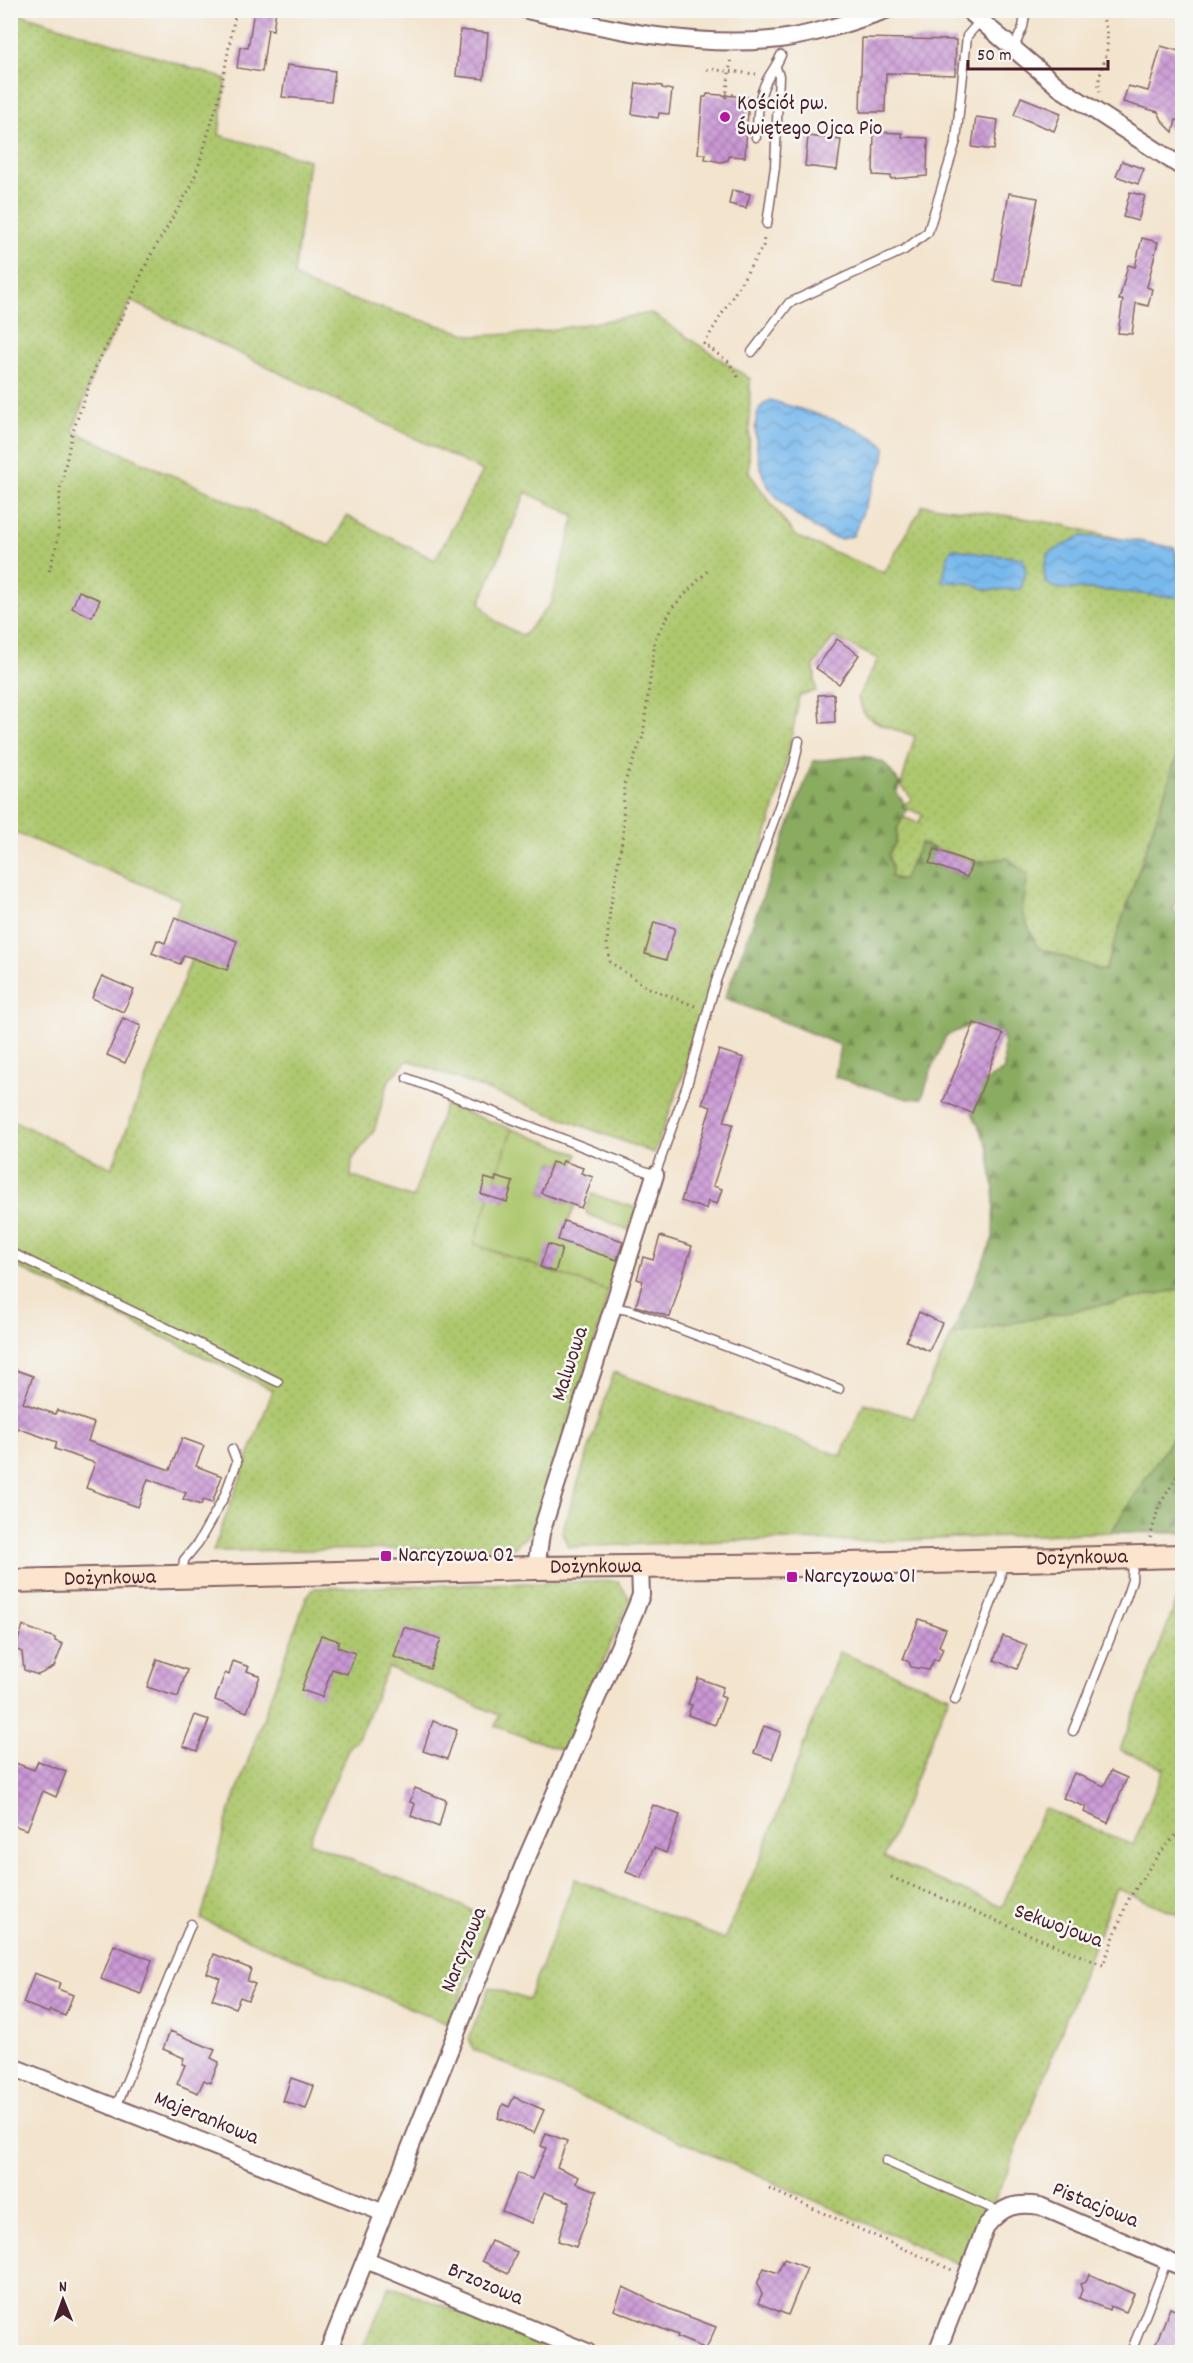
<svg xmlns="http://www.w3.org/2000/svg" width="1193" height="2363" font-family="Dekko,sans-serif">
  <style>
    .grass { fill: url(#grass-dots); stroke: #7c744c; stroke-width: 1.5; fill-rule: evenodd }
    .forest { fill: url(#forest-firs); stroke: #6a6646; stroke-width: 1.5 }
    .garden { fill: #aec86e; stroke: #7c744c; stroke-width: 1.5 }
    .water { fill: url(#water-waves); stroke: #616c8c; stroke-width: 1.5 }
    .building { fill: url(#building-cross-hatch) }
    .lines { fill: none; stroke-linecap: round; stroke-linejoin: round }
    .lane-casing { stroke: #856464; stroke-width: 11 }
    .street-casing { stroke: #856464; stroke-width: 20 }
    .secondary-casing { stroke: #856464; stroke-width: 26 }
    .path { stroke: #856464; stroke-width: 3; stroke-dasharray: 1.5 4.5; stroke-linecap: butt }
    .lane { stroke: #fff; stroke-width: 8 }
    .street { stroke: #fff; stroke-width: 16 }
    .secondary { stroke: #fbe5cf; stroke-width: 22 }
    .poi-dot { fill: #b5179e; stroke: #f6f6f2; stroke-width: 2 }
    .labels { text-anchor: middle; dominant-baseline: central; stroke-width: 5; stroke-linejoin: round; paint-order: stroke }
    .poi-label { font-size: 22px; fill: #4a1f2b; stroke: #f6f6f2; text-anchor: start }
    .street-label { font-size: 22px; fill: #4a1f2b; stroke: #f6f6f2 }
  </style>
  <defs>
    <pattern id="grass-dots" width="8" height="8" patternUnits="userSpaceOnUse" patternTransform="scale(1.5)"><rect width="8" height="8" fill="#aec86e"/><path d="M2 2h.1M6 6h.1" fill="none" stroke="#97ab5f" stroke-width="1.8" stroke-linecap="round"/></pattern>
    <pattern id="forest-firs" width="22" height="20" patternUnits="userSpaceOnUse" patternTransform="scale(1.5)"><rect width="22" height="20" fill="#8aac61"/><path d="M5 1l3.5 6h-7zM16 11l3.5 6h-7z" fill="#738b50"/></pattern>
    <pattern id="water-waves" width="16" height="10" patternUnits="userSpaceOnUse" patternTransform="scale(1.5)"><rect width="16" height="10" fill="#78b9ed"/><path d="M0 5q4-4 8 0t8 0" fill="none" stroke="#6496c0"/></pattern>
    <pattern id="building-cross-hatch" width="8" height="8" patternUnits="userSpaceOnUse" patternTransform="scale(1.5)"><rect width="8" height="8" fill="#ca99d5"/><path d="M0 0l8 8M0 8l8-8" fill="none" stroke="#a67cad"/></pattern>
  </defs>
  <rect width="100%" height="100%" fill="#f6f6f2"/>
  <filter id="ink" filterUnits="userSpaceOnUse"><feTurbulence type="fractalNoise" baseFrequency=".0167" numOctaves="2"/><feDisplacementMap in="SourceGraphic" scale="12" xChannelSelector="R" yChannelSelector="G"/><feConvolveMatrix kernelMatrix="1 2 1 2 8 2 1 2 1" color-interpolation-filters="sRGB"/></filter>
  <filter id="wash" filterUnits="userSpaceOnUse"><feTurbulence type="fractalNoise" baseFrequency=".008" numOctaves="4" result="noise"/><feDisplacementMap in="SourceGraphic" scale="24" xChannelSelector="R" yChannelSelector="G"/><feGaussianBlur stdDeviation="1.35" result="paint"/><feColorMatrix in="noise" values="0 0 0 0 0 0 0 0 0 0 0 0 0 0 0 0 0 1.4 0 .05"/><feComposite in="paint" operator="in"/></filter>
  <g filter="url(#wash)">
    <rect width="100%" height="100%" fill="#f3e4ce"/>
    <!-- grass -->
    <g class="grass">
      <path d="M11 11 226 79 219 135 309 160 294 276 318 289 474 336 532 333 651 313 750 379 749 473 795 536 884 573 923 505 1017 517 1063 525 1182 554V741L1105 971 1038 948 1022 913 1027 875 1008 858 975 862 921 844 903 880 891 877 892 867 888 855 896 842 897 829 903 817 918 823 923 815 902 806 912 799 901 785 915 736 881 725 864 714 858 697 878 659 834 637 814 665 816 691 799 696C786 780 760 859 733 938 707 1011 681 1082 654 1153L408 1060 389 1080 374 1131 352 1160 351 1176 413 1198 445 1105 512 1129 474 1244 608 1291 602 1319 532 1531 514 1548 213 1551 273 1390 11 1264 10 1119 112 1168 203 928 175 917 181 900 11 831ZM131 301 483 471 435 560 347 516 330 546 73 431 96 366ZM526 492 575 516 551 603 523 636 495 621 480 603Z"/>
      <path d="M1182 1289V1423L1111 1532 883 1541 753 1540 568 1547 562 1532 614 1372 841 1456 864 1403 913 1418 952 1335Z"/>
      <path d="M618 1581 630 1599 565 1751 495 1726 499 1715 388 1667 357 1741 350 1745 309 1842 491 1918 450 2025 201 1919 227 1819 307 1596 315 1588Z"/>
      <path d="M1182 1587V1916L1116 1888 1007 2173 965 2267 474 2050 468 2040 490 1987 528 2000 575 1879 724 1939 763 1852 839 1652 949 1696 884 1857 1002 1907 1044 1808 1133 1845 1164 1768 1120 1750Z"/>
      <path d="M390 2286 567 2352H361Z"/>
    </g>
    <!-- forest -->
    <g class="forest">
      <path d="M1182 741V884L1173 910 1182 913V1289L952 1335 993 1238 994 1190 988 1147 972 1113 981 1084 1004 1070 1003 1034 974 1023 946 1036 931 1071 922 1098 908 1099 835 1077 840 1045 725 998 813 761 864 756 884 763 901 785 896 792 905 804 902 806 907 809 897 829 896 842 888 855 892 867 891 877 903 880 921 843 935 849 930 863 966 877 975 862 1008 858 1028 875 1022 913 1038 948 1105 971Z"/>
      <path d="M1182 1423V1533L1111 1532Z"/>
    </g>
    <!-- garden -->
    <g class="garden">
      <path d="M512 1129 578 1154 574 1165 563 1161 561 1165 552 1162 541 1193 575 1206 566 1227V1241L578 1247 618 1260 608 1291 474 1244Z"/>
      <path d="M592 1194 636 1208 629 1230 587 1214 586 1208Z"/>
    </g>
    <!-- water -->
    <g class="water">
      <path d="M770 400C798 409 867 426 885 447L884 459 853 536C850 536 844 539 840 539 820 537 776 501 767 484 759 470 750 423 760 408 762 405 766 403 770 400Z"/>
      <path d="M1083 536 1132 540 1175 548 1178 571 1182 583V598L1089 589H1065L1052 587 1045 582 1044 567 1049 553C1061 548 1070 540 1083 536Z"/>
      <path d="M952 548 981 554 1023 558 1026 571 1021 589 988 590 968 583 942 582 948 556Z"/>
    </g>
    <g id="blocks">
      <!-- building -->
      <g class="building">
        <path d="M254 10H276L273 30 268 29 262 72 237 68 240 47 248 48Z"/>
        <path d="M460 30 488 33 484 79 456 76Z"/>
        <path d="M862 38 956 40 955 75 886 73 885 112H860Z"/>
        <path d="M1161 46 1182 52V122L1176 120 1173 132 1163 122 1158 112 1123 102 1128 86 1148 91Z"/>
        <path d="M287 65 335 71 331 101 282 97Z"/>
        <path d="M636 83 662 86V88L672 90 669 114 659 113 658 118 632 114Z"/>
        <path d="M707 94 749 97 745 157 728 156V160L721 162 705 159 706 154H698L703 97H706Z"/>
        <path d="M1021 97 1061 113 1054 131 1014 115Z"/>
        <path d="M976 117 998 120 994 150 972 147Z"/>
        <path d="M874 132 902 133V137L928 138 927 176 891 179V176L873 175Z"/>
        <path d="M808 136 841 140 837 170 805 166Z"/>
        <path d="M1122 161 1144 169 1138 184 1116 176Z"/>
        <path d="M732 190 750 194 746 208 729 204Z"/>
        <path d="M1130 192 1145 196 1138 221 1123 217Z"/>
        <path d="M1009 193 1038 198 1022 285 994 281Z"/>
        <path d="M1142 238 1158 242 1147 287 1152 289 1148 306 1136 303 1132 334 1118 333 1123 300H1119L1128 265 1135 267Z"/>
        <path d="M79 591 100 600 92 617 72 608Z"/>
        <path d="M837 639 859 655 839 684 816 668Z"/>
        <path d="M834 694 835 722 820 723 818 695Z"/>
        <path d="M935 849 972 863 967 877 929 863Z"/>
        <path d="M175 917 237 941 227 970 184 955 180 964 152 953 157 940 165 943Z"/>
        <path d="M654 922 675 928 666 960 645 954Z"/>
        <path d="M102 976 134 990 123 1012 92 998Z"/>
        <path d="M123 1018 141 1026 125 1063 107 1055Z"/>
        <path d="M974 1023 1003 1034 972 1113 943 1102Z"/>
        <path d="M719 1050 744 1058 724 1122 733 1124 713 1186 722 1189 717 1204 708 1201 706 1209 681 1201 711 1107 702 1104Z"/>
        <path d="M563 1161 583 1168 581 1173 593 1177 581 1208 541 1193 552 1162 561 1165Z"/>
        <path d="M496 1177 513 1182 507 1202 481 1194 485 1178 495 1181Z"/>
        <path d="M564 1221 623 1241 617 1260 558 1240Z"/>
        <path d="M660 1236 692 1246 670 1317 636 1306 643 1281 637 1279 643 1257 653 1260Z"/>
        <path d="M548 1244 562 1249 555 1272 540 1267Z"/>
        <path d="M919 1312 942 1323 929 1351 906 1341Z"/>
        <path d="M10 1368 33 1376 23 1403 55 1414 57 1410 94 1423 88 1441 170 1470 182 1438 204 1446 196 1466 222 1476 212 1503 203 1500 201 1505 183 1499 186 1493 148 1479 138 1507 86 1488 95 1463 55 1449 57 1442 14 1427 12 1433 10 1432Z"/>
        <path d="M919 1619 946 1629 939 1646 943 1648 938 1661 934 1659 929 1670 911 1667 909 1662 903 1659Z"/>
        <path d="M23 1626 55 1638V1641L63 1644 54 1667 38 1675 24 1670 22 1652 15 1649Z"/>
        <path d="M404 1627 441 1639 430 1669 394 1657Z"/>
        <path d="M321 1635 339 1641 337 1647 355 1653 347 1674 332 1669 322 1697 301 1690Z"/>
        <path d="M1003 1636 1027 1645 1017 1669 994 1660Z"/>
        <path d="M157 1659 187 1670 178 1697 147 1687Z"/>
        <path d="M233 1661 249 1667 247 1671 260 1676 247 1712 215 1700 225 1673 229 1675Z"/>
        <path d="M698 1678 723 1687 720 1696 725 1698 715 1725 688 1715 692 1705 688 1704Z"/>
        <path d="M195 1715 209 1720 197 1751 183 1746Z"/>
        <path d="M433 1721 457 1730 447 1759 423 1751Z"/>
        <path d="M764 1726 781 1732 772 1759 754 1753Z"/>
        <path d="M10 1761 34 1770 38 1761 66 1772 56 1797 43 1791 27 1830 10 1824Z"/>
        <path d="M1111 1771 1127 1778 1108 1823 1084 1812 1086 1807 1063 1798 1074 1773 1104 1786Z"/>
        <path d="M415 1788 446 1800 439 1827 411 1816 415 1804 410 1802Z"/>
        <path d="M653 1805 680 1815 666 1853 654 1848 641 1878 626 1872Z"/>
        <path d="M114 1945 152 1960 141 1994 101 1979Z"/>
        <path d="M214 1954 251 1969 247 1981 255 1984 248 2000 240 1997 235 2008 212 1999 220 1978 207 1973Z"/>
        <path d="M34 1973 60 1983 58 1989 73 1995 65 2016 50 2010 49 2013 23 2003Z"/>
        <path d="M170 2031 215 2050 211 2058 219 2062 210 2083 204 2080 198 2093 177 2084 185 2065 182 2064 184 2058 163 2049Z"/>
        <path d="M291 2078 314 2086 306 2109 283 2101Z"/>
        <path d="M514 2097 544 2110 534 2133 498 2118 503 2104 509 2107Z"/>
        <path d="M546 2133 567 2141 557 2167 579 2177 576 2183 597 2191 576 2247 558 2241 570 2202 544 2192 532 2223 502 2211 518 2173 532 2179 546 2148 541 2146Z"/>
        <path d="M491 2241 517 2252 508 2274 482 2261Z"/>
        <path d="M784 2259 807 2268 788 2315 758 2303 762 2294 757 2284 764 2268 778 2273Z"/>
        <path d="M1089 2274 1134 2294 1126 2312 1110 2306 1109 2310 1079 2298 1082 2290 1080 2284 1086 2282Z"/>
        <path d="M623 2287 669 2309 716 2327 706 2349 677 2337 678 2335 614 2310Z"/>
        <path d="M1170 2308 1182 2313V2352H1164L1154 2348Z"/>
      </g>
    </g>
  </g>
  <g filter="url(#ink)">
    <use href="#blocks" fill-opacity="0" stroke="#856464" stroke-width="1.5"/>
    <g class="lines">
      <defs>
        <g id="lane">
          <path d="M1013 50 1023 27 1026 10"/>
          <path d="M756 137C758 122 757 103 763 89 767 76 776 68 781 55"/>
          <path d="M767 224 775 167 779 76 776 68"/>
          <path d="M752 352 789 303 904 250 928 232 956 141 967 36 981 20"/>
          <path d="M407 1078 655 1175 687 1085 716 981 794 765 799 741"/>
          <path d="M10 1252 278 1382"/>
          <path d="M613 1307 632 1311 839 1389"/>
          <path d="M182 1576 184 1560 198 1543 224 1497 237 1462 232 1449"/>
          <path d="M955 1700 1000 1580 1002 1561"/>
          <path d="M1073 1731 1126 1598 1132 1580 1133 1558"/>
          <path d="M116 2107 191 1924"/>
          <path d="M886 2161 998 2211"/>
          <path d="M1131 2352 1167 2260"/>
        </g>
        <g id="street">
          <path d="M527 10C608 29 697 49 780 39 817 34 851 22 886 10"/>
          <path d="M968 10 1060 88 1182 167"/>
          <path d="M536 1568 541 1533 655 1175"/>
          <path d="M10 2066 384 2213"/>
          <path d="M366 2260 587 2352"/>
          <path d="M328 2352 525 1862 636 1608 641 1595 640 1567"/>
          <path d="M937 2352 986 2226C1003 2206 1015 2202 1040 2206L1182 2267"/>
        </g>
        <g id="secondary">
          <path id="s1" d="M10 1581 536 1568 806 1565 1182 1556"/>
        </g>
      </defs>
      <!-- lane casing -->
      <use href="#lane" class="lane-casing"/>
      <!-- street casing -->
      <use href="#street" class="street-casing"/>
      <!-- secondary casing -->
      <use href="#secondary" class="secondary-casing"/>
      <!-- path -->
      <g class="path">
        <path d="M707 69 756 74"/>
        <path d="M1100 92C1096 78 1103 69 1106 55 1109 40 1107 27 1101 13"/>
        <path d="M726 94 747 96"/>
        <path d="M726 98 731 58"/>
        <path d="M738 377 729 362 704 344 763 246 764 237"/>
        <path d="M49 571 58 540 60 490 72 434 96 366 130 301 148 260 191 186 198 168 220 94 236 10"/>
        <path d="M695 1006 647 987 610 962 607 943 610 910 623 835 624 784 643 736 655 639 673 607 707 571"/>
        <path d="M1150 1538 1159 1506 1182 1468"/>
        <path d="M891 1877 1103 1965 1128 1900 1158 1855 1182 1829"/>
        <path d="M769 2189 952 2270"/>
      </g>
      <!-- lane -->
      <use href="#lane" class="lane"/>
      <!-- street -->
      <use href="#street" class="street"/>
      <!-- secondary -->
      <use href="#secondary" class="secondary"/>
    </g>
  </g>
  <!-- markers -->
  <g class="poi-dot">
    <circle cx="725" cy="117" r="6"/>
    <rect x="380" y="1550" width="12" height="12" rx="3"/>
    <rect x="786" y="1571" width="12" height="12" rx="3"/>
  </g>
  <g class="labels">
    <!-- poi labels -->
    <g class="poi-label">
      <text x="737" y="104">Kościół pw.<tspan x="737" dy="25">Świętego Ojca Pio</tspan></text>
      <text x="398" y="1556">Narcyzowa 02</text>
      <text x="804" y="1577">Narcyzowa 01</text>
    </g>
    <!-- street labels -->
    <g class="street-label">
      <text transform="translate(571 1364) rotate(-72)">Malwowa</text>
      <text stroke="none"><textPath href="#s1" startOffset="1072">Dożynkowa</textPath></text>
      <text stroke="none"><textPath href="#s1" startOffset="586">Dożynkowa</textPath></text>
      <text stroke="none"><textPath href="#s1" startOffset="100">Dożynkowa</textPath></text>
      <text transform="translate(1058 1927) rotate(20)">Sekwojowa</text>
      <text transform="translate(465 1950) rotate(-68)">Narcyzowa</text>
      <text transform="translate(206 2119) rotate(22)">Majerankowa</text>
      <text transform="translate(1095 2206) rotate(22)">Pistacjowa</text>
      <text transform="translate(485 2285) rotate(23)">Brzozowa</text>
    </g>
  </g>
  <!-- margin -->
  <rect width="1193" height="2363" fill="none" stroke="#f6f6f2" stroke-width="36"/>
  <!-- north arrow -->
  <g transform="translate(63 2300) rotate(359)" stroke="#f6f6f2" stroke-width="4.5" paint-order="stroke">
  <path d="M0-4.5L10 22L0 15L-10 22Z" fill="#4a1f2b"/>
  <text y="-9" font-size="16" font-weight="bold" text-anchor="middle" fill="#4a1f2b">N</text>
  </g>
  <!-- scale -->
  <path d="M968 60v9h140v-9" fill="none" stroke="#4a1f2b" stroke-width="3"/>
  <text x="977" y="60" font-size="18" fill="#4a1f2b" stroke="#f6f6f2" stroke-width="4.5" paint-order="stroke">50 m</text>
</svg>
